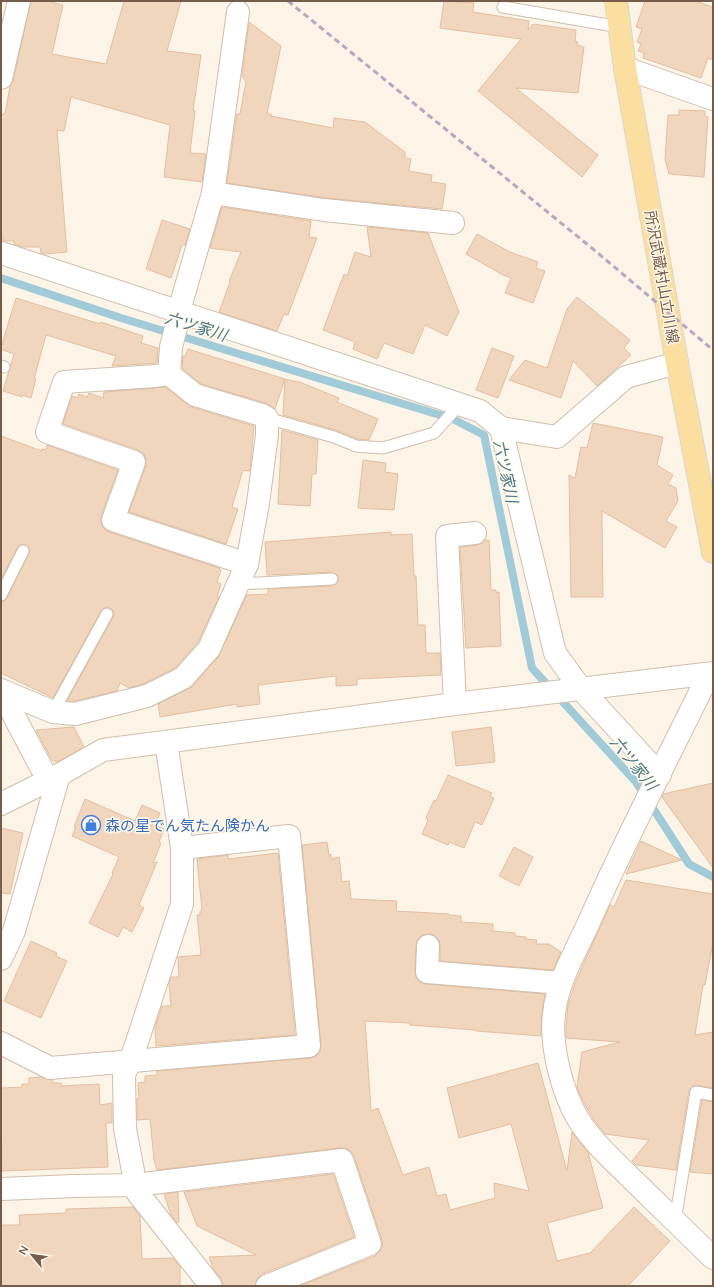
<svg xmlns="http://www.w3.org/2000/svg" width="714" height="1287" font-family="Mulish,'Noto Sans JP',sans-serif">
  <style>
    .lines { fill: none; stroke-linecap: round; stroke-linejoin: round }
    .stream { stroke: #a1cbd8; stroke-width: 8 }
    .building { fill: #f1d6be; stroke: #e4be9f }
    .lane-casing { stroke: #cebead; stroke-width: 13 }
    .street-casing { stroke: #cebead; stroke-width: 24 }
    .secondary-casing { stroke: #d1beaa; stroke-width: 24 }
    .primary-casing { stroke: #dbd5d0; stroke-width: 24 }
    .lane { stroke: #fff; stroke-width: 11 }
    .street { stroke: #fff; stroke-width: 22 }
    .secondary { stroke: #fff; stroke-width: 22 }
    .primary { stroke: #fadfa0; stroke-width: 22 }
    .rail { stroke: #b9a5c6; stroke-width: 3; stroke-dasharray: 6 4; stroke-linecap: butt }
    .labels { text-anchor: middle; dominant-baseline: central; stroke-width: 3; stroke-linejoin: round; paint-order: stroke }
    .street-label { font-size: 15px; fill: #765d4b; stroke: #fff9ed }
    .shop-label { font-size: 15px; fill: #366cbe; stroke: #fff9ed; text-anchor: start }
    .water-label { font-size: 16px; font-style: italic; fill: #457989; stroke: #fff9ed }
  </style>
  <rect width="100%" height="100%" fill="#fcf5e7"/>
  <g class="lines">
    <!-- stream -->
    <path class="stream" d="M1 278 121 318 453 419 484 435 532 668 636 782 689 864 713 877"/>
  </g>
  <!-- building -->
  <g class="building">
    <path d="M31 1H47L63 5 52 54 106 64 124 1H181L167 51 201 55 193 111H195L190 153 206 154 202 182 164 177 170 125 71 97 64 131 57 130 67 252 45 254 41 253 40 247H24L14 244V241H3V238H1V114H5L10 86 13 81Z"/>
    <path d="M444 1 474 3 473 12 529 21 528 30 533 24 576 30 575 41 578 42 577 45 584 47 578 93 516 88 598 155 582 177 478 91 521 39 440 28Z"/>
    <path d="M645 1H695L713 7V60L708 58 701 78 643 58 644 53 638 51 641 44 637 42 642 29 636 27Z"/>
    <path d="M249 22 281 46 267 114H271V116L333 128 334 118 365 122 405 152V158L411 159 409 171 432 175 431 182 446 184 442 209 326 198 227 183 237 114H240L246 82 243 77H242Z"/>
    <path d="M679 110 705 111V116L708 117 704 177 669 174 665 159 668 115H679Z"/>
    <path d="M222 207 311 221 309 237 317 238 288 315 284 314 277 331 219 312 230 282 229 281 241 252 210 248Z"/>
    <path d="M162 220 190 229 185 245H182L171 278 146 269Z"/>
    <path d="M367 227 428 233 459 312 447 336 425 325 413 354 384 343 377 359 353 349 355 342 323 330 344 274 347 276 355 252 371 257Z"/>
    <path d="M477 234 510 252 538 262 536 268 545 271 533 303 505 293 511 278 503 275 466 254Z"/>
    <path d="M577 297 630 340 624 348 631 355 597 386 573 361 561 398 509 380 525 360 547 368 567 309Z"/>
    <path d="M16 298 100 324 101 322 143 336 141 343 158 348 157 363 112 366 116 356 46 335 34 379H36L31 398 22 395V397L3 391 14 354 1 349V347Z"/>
    <path d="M492 348 514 356 498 398 476 390Z"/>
    <path d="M188 349 285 379 275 409 266 403 201 384 182 368 183 356H185Z"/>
    <path d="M285 379 297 382V381L339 398 337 402 378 419 369 440 358 439 336 430 283 415Z"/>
    <path d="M165 387 191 407 254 426 250 471 243 470 232 507 238 509 226 544 129 512 146 466V460L144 454 138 450 63 424 72 396 78 398 79 394 87 397 89 393 103 398 104 392Z"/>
    <path d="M593 423 663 437 657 465 673 475 668 484 676 488 678 501 666 521 677 527 665 548 602 511 603 597H571L569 475 575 478 581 447 587 448Z"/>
    <path d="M282 430 318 440 316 474H312L310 506 278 504Z"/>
    <path d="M1 436 42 451V449L46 450 47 445 118 470 101 516V523L104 528 109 532 219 568 221 570 217 582 221 584 217 597H219L198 642 175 668 143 684 129 688 120 683 117 691 74 701H67L113 617 114 613 113 610 106 607 101 611 53 698 1 673V602L4 601 7 598 30 551 29 547 26 545H19L1 579Z"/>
    <path d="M363 460 386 463 385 472 398 474 394 510 358 508Z"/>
    <path d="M391 532V535L412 534 414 576H416L418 625H425L426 653H440L441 675 357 679V685L336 686V676L258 685 260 704 237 707V704L160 717 158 704 192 687 218 657 247 595 268 594V589L332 586 338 582V576L332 572 267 575 265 542Z"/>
    <path d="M485 540H489L491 590H496V593L499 592 501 646 466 648 460 547 477 545 482 543Z"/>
    <path d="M74 727 84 747 57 762 52 760 36 730Z"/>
    <path d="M491 727 495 762 456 766 452 732Z"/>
    <path d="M448 775 492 793 490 797 494 798 482 825 475 822 464 848 449 842 448 845 422 834 428 820 426 818 434 800 436 801Z"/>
    <path d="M713 783V868L662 797 663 794Z"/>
    <path d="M85 799 135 821 142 805 160 813 155 825 164 829 159 842 161 843 153 863 157 862 139 905 144 908 132 932 123 927 118 937 89 923 113 874 112 873 119 857 72 836 76 827H74Z"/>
    <path d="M1 828 23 833 10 894 1 893Z"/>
    <path d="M641 841 682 860 626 874Z"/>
    <path d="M327 842 329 855 331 854V859L339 857 342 882 349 881 351 899 397 901 396 911 449 914V915L461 916V922L493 924V931L515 933V936L526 937V939L537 940 536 944H549L561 952 553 970 440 961V946L439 940 434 935 429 934 422 935 417 940 416 946 415 972 416 978 420 982 426 984 545 994 542 1013 541 1036 476 1031V1030L410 1025V1023L365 1021 371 1111 378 1108 403 1175 429 1167 437 1196 446 1194 450 1210 495 1198 494 1183 529 1191 511 1124 459 1138 447 1088 538 1063 567 1171 572 1132 588 1152 603 1208 547 1223 557 1261 590 1253 634 1207 670 1241 628 1286H300L375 1256 379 1252 382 1247V1240L354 1156 351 1151 346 1148H340L157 1170 154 1160 150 1119 137 1120V1099L139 1098 138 1083 145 1082V1076L157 1075V1071L310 1058 316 1056 320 1052 321 1045 302 845Z"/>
    <path d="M514 847 533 857 519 886 499 876Z"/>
    <path d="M278 853 295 1035 156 1046 155 1028 162 1006H171L169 983 171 977H179L178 957 201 955 197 915H200V911L202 910 197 859 228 855V859Z"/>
    <path d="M626 880 713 894V943L705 985H703L695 1035 713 1032V1088L694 1085 689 1090 676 1170 636 1165 632 1161 649 1140 605 1134 594 1120 584 1103 577 1087 582 1052 620 1042 566 1038V1026L568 1005 575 983 610 905 614 907Z"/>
    <path d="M31 941 57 953 56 956 67 961 41 1018 4 1001Z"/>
    <path d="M41 1077 53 1080V1083H61V1086L99 1084 100 1105 112 1103V1123H106L108 1167 2 1171 1 1088 22 1087V1084H29V1078Z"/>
    <path d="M702 1100 713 1102V1174L690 1172Z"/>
    <path d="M333 1174 354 1237 262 1274 257 1279 255 1286H223L221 1279 213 1268 209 1257 256 1255 197 1226 184 1192Z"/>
    <path d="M178 1192 179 1222 177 1223 171 1215 164 1194Z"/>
    <path d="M133 1207 140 1216 142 1259 173 1258 180 1267V1286H1V1225H20L19 1215 66 1213V1209Z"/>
  </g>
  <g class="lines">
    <defs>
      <g id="lane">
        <path d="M503 7 620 27"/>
        <path d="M1 366 4 367"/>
        <path d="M267 418 334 437 356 446 383 448 434 433 460 404"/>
        <path d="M238 584 332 579"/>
        <path d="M1 595 23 551"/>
        <path d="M53 712 107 614"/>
        <path d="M675 1221 696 1092 713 1095"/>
      </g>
      <g id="street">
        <path d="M625 68 713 99"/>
        <path d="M1 78 19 1"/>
        <path d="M213 193 324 210 453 223"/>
        <path d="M1 253 480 411 501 428 555 653 581 689 660 775"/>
        <path d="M169 374 156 376 64 382 47 432 134 462 113 520 247 564"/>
        <path d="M501 428 557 437 626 377 677 363"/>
        <path d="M709 674C669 756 626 838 589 922 576 951 557 982 554 1014 550 1045 562 1092 578 1119 593 1143 615 1162 635 1182 661 1207 687 1233 713 1258"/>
        <path d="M1 690 3 691 16 720 48 780"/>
        <path d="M3 691 53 712 75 714 147 696 183 678 209 649 247 564 258 503 267 435V418L262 415 195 395 169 374 171 347 178 320 179 311 213 193 238 12"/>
        <path d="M455 704 447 536 475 533"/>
        <path d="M166 742 182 848V904L135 1048 124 1075 125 1129 137 1192 211 1286"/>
        <path d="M1 804 59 775"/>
        <path d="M428 946 427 972 561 983"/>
        <path d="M1 959 14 931 59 775"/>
        <path d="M1 1043 50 1068 309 1046 289 836 182 848"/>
        <path d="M1 1189 74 1186 136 1185 342 1160 370 1244 267 1286"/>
      </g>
      <path id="secondary" d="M59 775 103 750 455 704 713 673"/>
      <path id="primary" d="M616 1 625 68 677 363 713 552"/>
    </defs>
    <!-- lane casing -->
    <use href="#lane" class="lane-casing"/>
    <!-- street casing -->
    <use href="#street" class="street-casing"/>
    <!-- secondary casing -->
    <use href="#secondary" class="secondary-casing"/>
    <!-- primary casing -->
    <use href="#primary" class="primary-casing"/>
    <!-- lane -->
    <use href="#lane" class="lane"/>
    <!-- street -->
    <use href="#street" class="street"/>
    <!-- secondary -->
    <use href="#secondary" class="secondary"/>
    <!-- primary -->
    <use href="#primary" class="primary"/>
    <!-- rail -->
    <path class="rail" d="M288 1 593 249 713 350"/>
  </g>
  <!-- icons -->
  <defs>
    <symbol id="shop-ring" viewBox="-11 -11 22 22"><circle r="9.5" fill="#fff9ed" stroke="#3f7fe0" stroke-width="1.5"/><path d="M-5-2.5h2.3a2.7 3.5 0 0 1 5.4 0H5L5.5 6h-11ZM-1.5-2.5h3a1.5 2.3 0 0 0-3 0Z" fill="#3f7fe0"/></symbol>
  </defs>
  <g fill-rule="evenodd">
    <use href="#shop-ring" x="80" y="814" width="22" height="22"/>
  </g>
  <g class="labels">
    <!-- street labels -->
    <g class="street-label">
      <text transform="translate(662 277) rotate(80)">所沢武蔵村山立川線</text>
    </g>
    <!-- shop labels -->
    <g class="shop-label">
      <text x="105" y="825">森の星でん気たん険かん</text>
    </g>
    <!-- water labels -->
    <g class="water-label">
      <text transform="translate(196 326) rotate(17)">六ツ家川</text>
      <text transform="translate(506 471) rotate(78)">六ツ家川</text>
      <text transform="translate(634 763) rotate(51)">六ツ家川</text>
    </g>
  </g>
  <!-- border -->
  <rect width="714" height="1287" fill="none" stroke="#765d4b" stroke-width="4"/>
  <!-- north arrow -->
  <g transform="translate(32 1255) rotate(299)" stroke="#fff9ed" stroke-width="3" paint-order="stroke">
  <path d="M0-3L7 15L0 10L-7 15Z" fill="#765d4b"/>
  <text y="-6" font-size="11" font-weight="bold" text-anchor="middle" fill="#765d4b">N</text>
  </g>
</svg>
